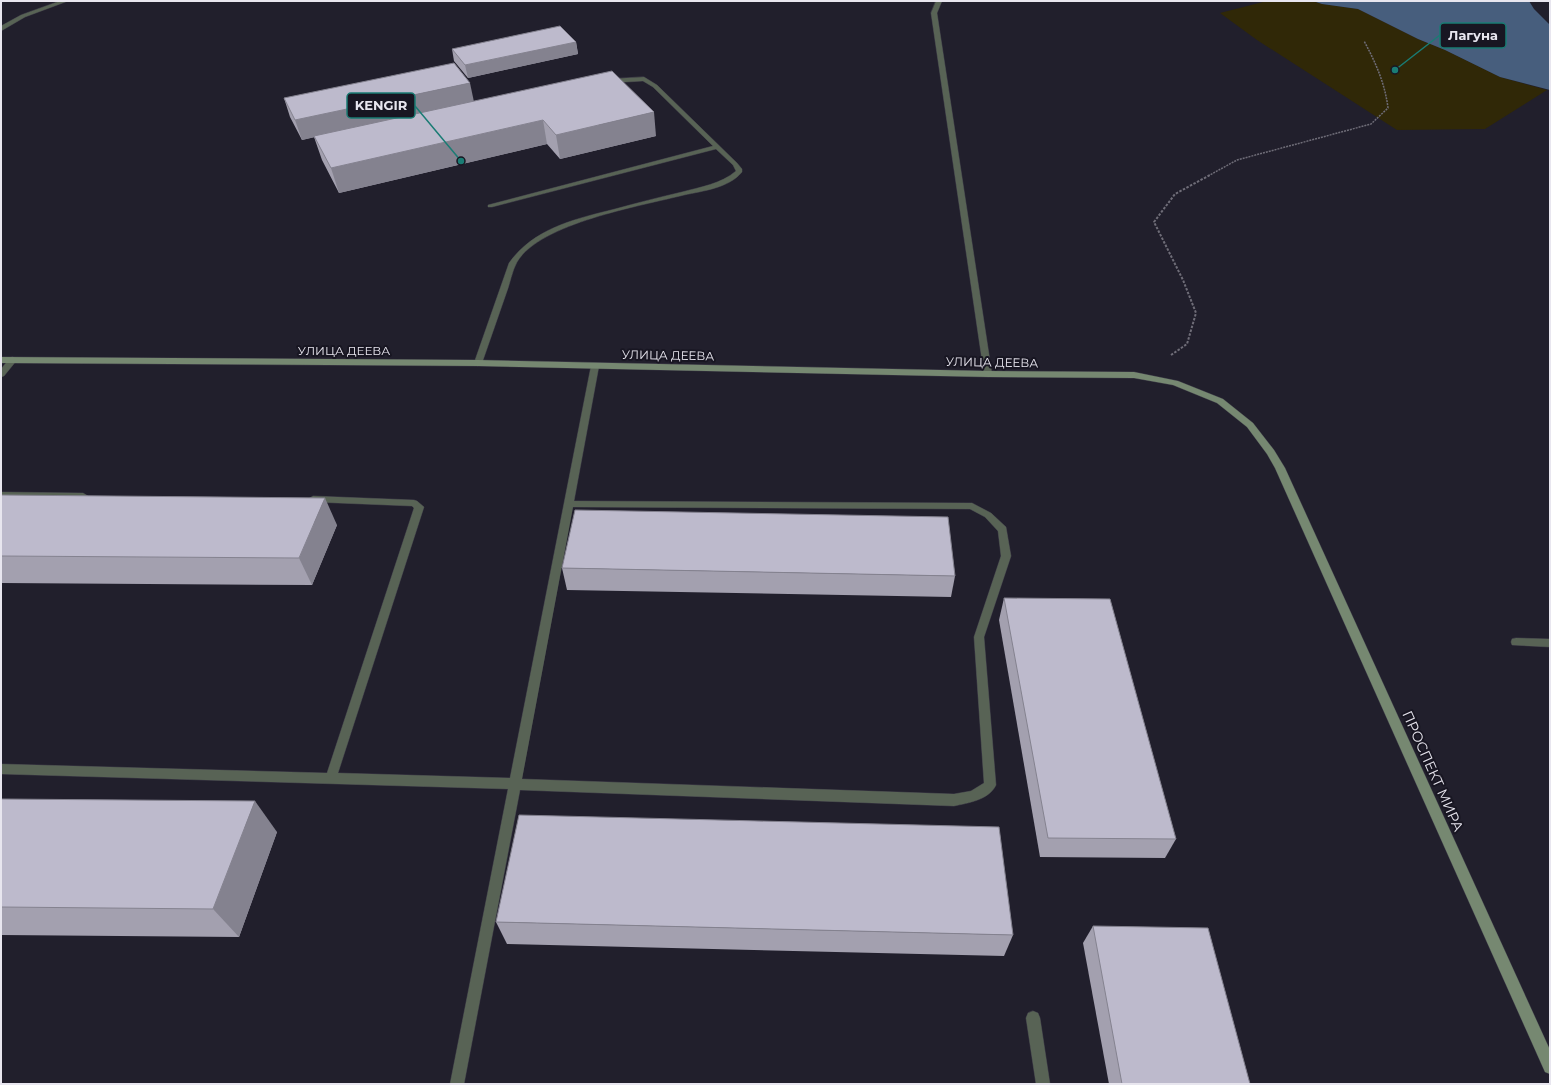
<svg xmlns="http://www.w3.org/2000/svg" width="1551" height="1085" font-family="Montserrat,sans-serif">
  <style>
    .sand { fill: #302807 }
    .water { fill: #475e7d }
    .lines { fill: none; stroke-linecap: round; stroke-linejoin: round }
    .lane-casing { stroke: #3d3b47; stroke-width: 1 }
    .secondary-casing { stroke: #3d3b47; stroke-width: 1 }
    .path-far1 { stroke: #6f6d78; stroke-width: 1.5; stroke-dasharray: 2 1; stroke-linecap: butt }
    .path { stroke: #6f6d78; stroke-width: 2; stroke-dasharray: 2.5 1.5; stroke-linecap: butt }
    .lane { fill: #586355; fill-rule: evenodd }
    .secondary { fill: #768871; fill-rule: evenodd }
    .wall { fill: #a3a0af }
    .shaded-wall { fill: #84828f }
    .building { fill: #bdbacc; stroke: #84828f }
    .labels { text-anchor: middle; dominant-baseline: central; stroke-width: 4; stroke-linejoin: round; paint-order: stroke }
    .street-label { font-size: 12px; fill: #e8e6ef; stroke: #181622 }
    .near-street-label { font-size: 14px; fill: #e8e6ef; stroke: #181622 }
    .leader { fill: none; stroke: #1a7c74; stroke-width: 1.5 }
    .callout-dot { fill: #1a7c74; stroke: #181622; stroke-width: 1.5 }
    .callout { fill: #181622; stroke: #1a7c74; stroke-width: 1.5 }
    .callout-label { font-size: 13px; text-anchor: middle; font-weight: bold; fill: #e8e6ef }
  </style>
  <rect width="100%" height="100%" fill="#211f2c"/>
  <!-- sand -->
  <path class="sand" d="M1267 1H1313L1322 4 1358 9 1418 39 1445 50 1500 77 1547 90 1485 129 1397 130 1257 40 1220 13Z"/>
  <!-- water -->
  <path class="water" d="M1313 1H1529L1534 9 1550 25V90L1500 77 1445 50 1418 39 1358 9 1322 4Z"/>
  <g class="lines">
    <defs>
      <g id="lane">
        <path d="M60 1H68L25 17 1 31V26L21 15Z"/>
        <path d="M936 1H942L937 13 992 374 988 377 984 374 931 13Z"/>
        <path d="M644 77 657 85 737 163 742 169V172C729 188 703 191 684 195 641 206 540 223 517 262 512 271 510 284 506 294 498 317 490 340 482 363L478 366 475 365 474 363 509 263C534 228 575 219 615 209 637 203 660 197 682 192 700 187 721 184 736 171L733 165 716 149 492 207H488V205L713 146 653 87 643 81 609 83 606 81 609 79Z"/>
        <path d="M13 357 17 360 4 376 1 377V369L10 358Z"/>
        <path d="M595 363 599 366 574 501 972 503 991 513 1006 527 1011 556 984 637 996 785C989 800 968 803 954 806L520 790 464 1084H450L508 789 1 774V764L327 773 414 508 412 506 313 502 308 499 313 496 414 500 417 501 424 507 338 773 510 778 591 366ZM573 507 970 509 985 517 998 531 1001 556 974 637 984 783 971 791 954 794 522 779Z"/>
        <path d="M1 492 83 493 88 496 83 499 1 498Z"/>
        <path d="M1516 638 1550 639V647L1512 645 1511 642 1512 639Z"/>
        <path d="M1033 1011 1038 1013 1040 1018 1050 1084H1036L1026 1018 1028 1013Z"/>
      </g>
      <path id="secondary" d="M1 357 478 360 988 371 1134 372 1178 381 1223 399 1253 423 1274 450 1285 468 1550 1050V1074L1545 1072 1275 468 1267 454 1247 427 1217 403 1173 385 1134 378 988 377 478 366 1 363Z"/>
    </defs>
    <!-- lane casing -->
    <use href="#lane" class="lane-casing"/>
    <!-- secondary casing -->
    <use href="#secondary" class="secondary-casing"/>
    <!-- path-far1 -->
    <path class="path-far1" d="M1208 176 1237 160 1371 124 1388 108C1385 84 1376 63 1364 41"/>
    <!-- path -->
    <path class="path" d="M1171 355 1187 344 1196 313 1183 280 1154 222 1175 194 1210 175"/>
    <!-- lane -->
    <use href="#lane" class="lane"/>
    <!-- secondary -->
    <use href="#secondary" class="secondary"/>
  </g>
  <!-- wall -->
  <g class="wall">
    <path d="M576 42 578 54 468 78 454 61 452 49Z"/>
    <path d="M284 98 474 101 656 136 560 159 547 144 339 193 322 160 314 137 302 140 290 117Z"/>
    <path d="M1 495 337 525 312 585 1 583Z"/>
    <path d="M562 568 955 576 951 597 567 590Z"/>
    <path d="M1004 598 1176 839 1165 858 1040 857 999 620Z"/>
    <path d="M1 799 277 832 239 937 1 935Z"/>
    <path d="M496 922 1013 935 1004 956 507 944Z"/>
    <path d="M1093 926 1250 1084H1109L1083 943Z"/>
  </g>
  <!-- shaded-wall -->
  <g class="shaded-wall">
    <path d="M576 42 578 54 468 78 465 65Z"/>
    <path d="M470 83 474 102 302 140 295 120Z"/>
    <path d="M654 112 656 136 560 159 556 135Z"/>
    <path d="M543 120 547 144 339 193 331 168Z"/>
    <path d="M325 498 337 525 312 585 299 558Z"/>
    <path d="M255 801 277 832 239 937 213 909Z"/>
  </g>
  <!-- building -->
  <g class="building">
    <path d="M560 26 576 42 465 65 452 49Z"/>
    <path d="M454 63 470 83 295 120 284 98Z"/>
    <path d="M612 71 654 112 556 135 543 120 331 168 314 136Z"/>
    <path d="M1 495 325 498 299 558 1 556Z"/>
    <path d="M575 510 948 517 955 576 562 568Z"/>
    <path d="M1004 598 1110 599 1176 839 1048 838Z"/>
    <path d="M1 799 255 801 213 909 1 907Z"/>
    <path d="M519 815 999 827 1013 935 496 922Z"/>
    <path d="M1093 926 1208 928 1250 1084H1122Z"/>
  </g>
  <g class="labels">
    <!-- street labels -->
    <g class="street-label">
      <text x="344" y="350">УЛИЦА ДЕЕВА</text>
      <text transform="translate(668 355) rotate(1)">УЛИЦА ДЕЕВА</text>
      <text transform="translate(992 362) rotate(1)">УЛИЦА ДЕЕВА</text>
    </g>
    <!-- near-street labels -->
    <g class="near-street-label">
      <text transform="translate(1433 771) rotate(66)">ПРОСПЕКТ МИРА</text>
    </g>
  </g>
  <!-- callouts -->
  <path class="leader" d="M1395 70L1440 35M461 161L415 106"/>
  <g class="callout-dot">
    <circle cx="1395" cy="70" r="4"/>
    <circle cx="461" cy="161" r="4"/>
  </g>
  <g class="callout">
    <rect x="1440" y="23" width="66" height="25" rx="4"/>
    <rect x="347" y="93" width="68" height="25" rx="4"/>
  </g>
  <g class="callout-label">
    <text x="1473" y="40">Лагуна</text>
    <text x="381" y="110">KENGIR</text>
  </g>
  <!-- border -->
  <rect width="1551" height="1085" fill="none" stroke="#e8e6ef" stroke-width="4"/>
</svg>
